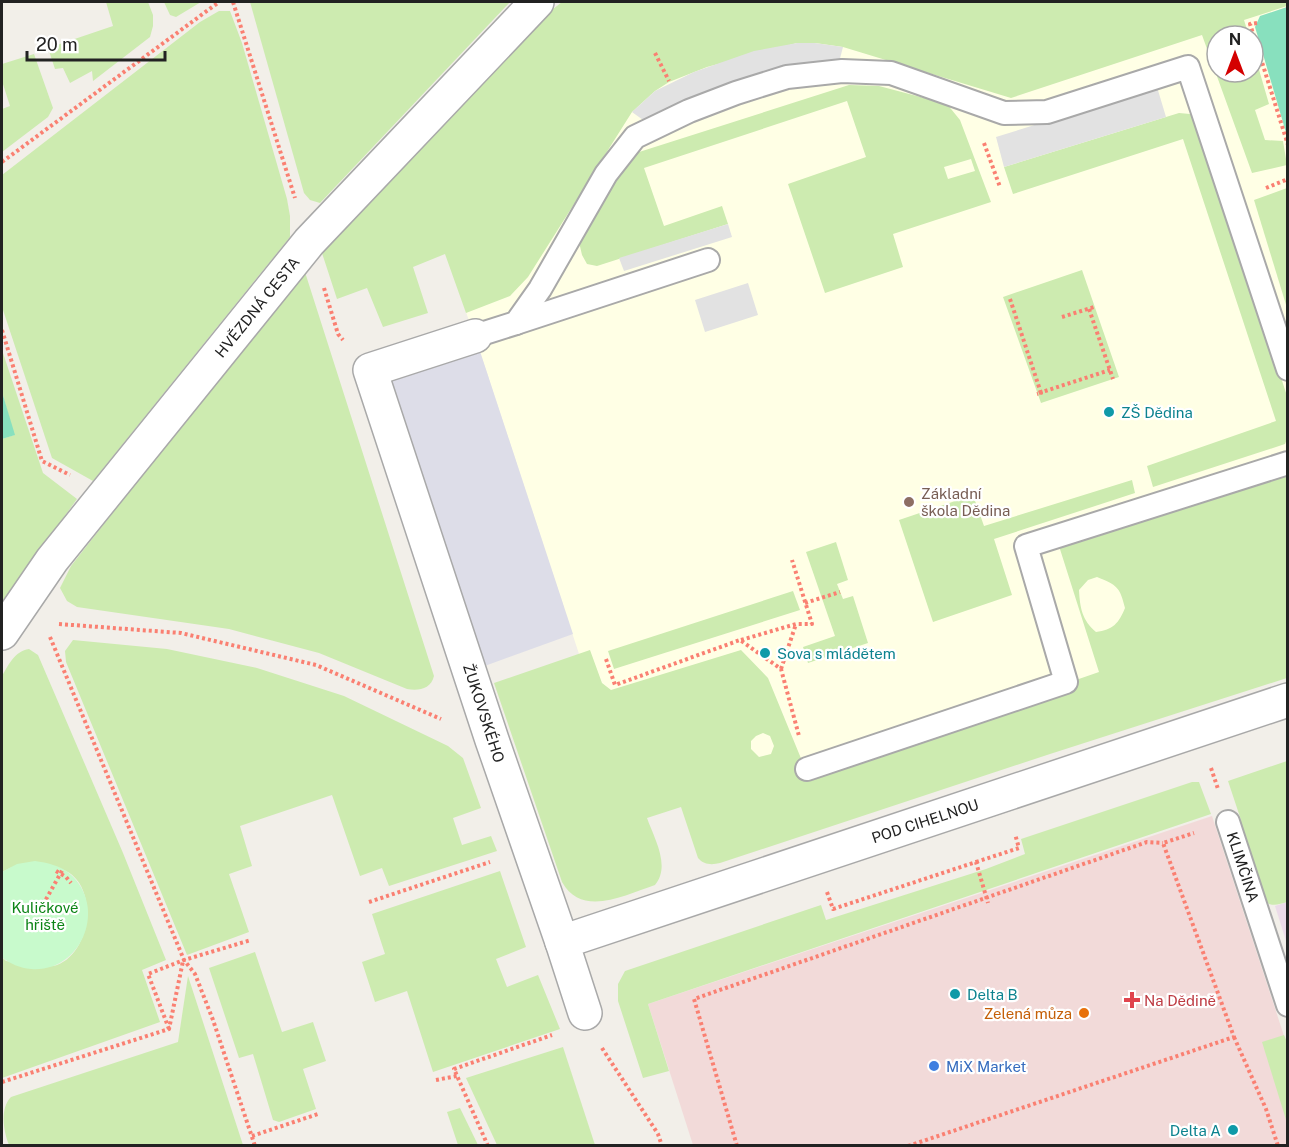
<svg xmlns="http://www.w3.org/2000/svg" width="1289" height="1147" font-family="'Public Sans',sans-serif">
  <style>
    .commercial { fill: #f2dad9 }
    .industrial { fill: #ebdbe8 }
    .education { fill: #ffffe5; fill-rule: evenodd }
    .grass { fill: #cdebb0; fill-rule: evenodd }
    .park { fill: #c8facc }
    .pitch { fill: #88e0be }
    .parking { fill: #e2e2e2 }
    .plaza { fill: #dddde8 }
    .lines { fill: none; stroke-linecap: round; stroke-linejoin: round }
    .service-casing { stroke: #a9a9a9; stroke-width: 26 }
    .pedestrian-casing { stroke: #a9a9a9; stroke-width: 36 }
    .minor-casing { stroke: #a9a9a9; stroke-width: 36 }
    .path { stroke: #fa8072; stroke-width: 4; stroke-dasharray: 3 3; stroke-linecap: butt }
    .service { stroke: #fff; stroke-width: 22 }
    .pedestrian { stroke: #fff; stroke-width: 33 }
    .minor { stroke: #fff; stroke-width: 33 }
    .path-bridge { stroke: #fa8072; stroke-width: 4; stroke-dasharray: 3 3; stroke-linecap: butt }
    .culture-dot { fill: #0f9aa8; stroke: #fff; stroke-width: 2 }
    .education-dot { fill: #8d6e63; stroke: #fff; stroke-width: 2 }
    .health-dot { fill: #e0444e; stroke: #fff; stroke-width: 2 }
    .food-dot { fill: #e8710a; stroke: #fff; stroke-width: 2 }
    .shop-dot { fill: #3f7fe0; stroke: #fff; stroke-width: 2 }
    .labels { text-anchor: middle; dominant-baseline: central; stroke-width: 4.5; stroke-linejoin: round; paint-order: stroke }
    .street-label { font-size: 15px; fill: #222; stroke: #fff }
    .culture-label { font-size: 15px; fill: #0d838f; stroke: #fff; text-anchor: start }
    .education-label { font-size: 15px; fill: #785e54; stroke: #fff; text-anchor: start }
    .park-label { font-size: 15px; fill: #0c8416; stroke: #fff }
    .health-label { font-size: 15px; fill: #be3a42; stroke: #fff; text-anchor: start }
    .food-label { font-size: 15px; fill: #c56008; stroke: #fff; text-anchor: end }
    .shop-label { font-size: 15px; fill: #366cbe; stroke: #fff; text-anchor: start }
  </style>
  <rect width="100%" height="100%" fill="#f2efe9"/>
  <!-- commercial -->
  <path class="commercial" d="M1212 816 1287 1045V1145H693L648 1004Z"/>
  <!-- industrial -->
  <path class="industrial" d="M1287 902V944L1275 906Z"/>
  <!-- education -->
  <path class="education" d="M1287 2V657L753 832 693 781 579 819V654L486 370 446 254 519 60ZM1217 36H1253V72H1217Z"/>
  <!-- grass -->
  <g class="grass">
    <path d="M106 2H148L153 15V26L150 37 93 81 92 71 70 83 63 68 55 69 48 48 113 26Z"/>
    <path d="M164 2H201L176 17 170 15Z"/>
    <path d="M250 2H510L320 203 310 200 304 193Z"/>
    <path d="M562 2H1287V6L1244 20 1249 36H1217V72H1253V49L1269 104 1255 110 1265 140 1283 141 1287 165 1252 173 1202 35 1011 98 843 47 815 43H797L707 67 669 82 655 91 632 112 528 277 510 296 466 313 445 254 413 267 428 313 383 327 367 288 337 299 321 250 543 17Z"/>
    <path d="M219 11H230L242 43 287 199 290 216V237L93 481 52 458 2 307V175L200 22Z"/>
    <path d="M34 54 53 108 48 117 2 152V109L10 106 2 81V64Z"/>
    <path d="M849 85 879 86 947 104 960 120 991 202 893 234 903 267 825 293 788 184 866 157 847 101 644 168 664 226 722 206 728 224 597 266 587 264 582 255 579 242 624 166 636 153ZM971 159 975 171 948 179 944 167Z"/>
    <path d="M1179 113 1190 114 1197 121 1287 396V439L1285 444 1153 487 1147 466 1276 421 1183 139 1013 194 1004 167Z"/>
    <path d="M1287 188H1288L1287 308 1254 200Z"/>
    <path d="M304 269 434 676C431 689 419 691 407 689L319 653 229 629 77 607 67 601 60 588 71 566Z"/>
    <path d="M1082 270 1119 377 1041 403 1003 297Z"/>
    <path d="M2 350 43 473 77 499 2 603V439L14 435 2 392Z"/>
    <path d="M1287 472V678L1050 754 720 863C712 865 704 865 698 858L681 807 647 818C654 838 671 866 655 885 625 895 582 918 562 882L494 683 590 650 602 683 611 690 741 650 768 678 807 773 1099 672 1059 546ZM1097 577C1117 585 1120 587 1125 608 1119 623 1113 630 1096 632 1082 620 1080 608 1079 590L1088 580ZM763 733 770 736 774 746 771 754 759 757 751 749V741L756 736Z"/>
    <path d="M1132 480 1135 493 994 539 1012 595 933 622 899 520 973 495 984 526Z"/>
    <path d="M836 542 848 580 837 584 843 599 853 596 868 643 808 663 803 647 835 636 806 552Z"/>
    <path d="M793 591 800 610 614 669 608 651Z"/>
    <path d="M73 640 167 649 257 668 344 696 448 746 463 758 481 808 453 818 462 845 491 836 497 851 389 886 382 868 360 876 332 795 240 826 252 866 229 874 249 932 187 955 66 662 65 651Z"/>
    <path d="M29 649 38 655 123 853 166 960 142 970 160 1022 2 1078V957L6 961C18 962 47 968 57 965 92 952 99 885 64 870 57 867 48 868 41 867 21 865 19 863 2 872V676C9 664 15 651 29 649Z"/>
    <path d="M1287 761V902C1279 904 1271 908 1264 900L1238 821 1241 820 1228 781Z"/>
    <path d="M1192 782H1199L1211 814 648 1004 669 1071 643 1078 618 1001V984L625 971 821 905 826 920 986 869 1025 854 1021 839Z"/>
    <path d="M500 871 526 947 496 959 507 987 538 975 560 1029 433 1072 407 991 375 1002 362 962 385 954 372 914Z"/>
    <path d="M255 952 282 1032 313 1022 326 1061 303 1069 316 1109 279 1122 273 1120 253 1054 239 1058 209 968Z"/>
    <path d="M188 976 243 1145H9C3 1130 0 1108 11 1097L178 1042Z"/>
    <path d="M1284 1035 1288 1044 1287 1123 1262 1042Z"/>
    <path d="M563 1047 595 1145H497L466 1078Z"/>
    <path d="M460 1108 478 1145H458L447 1112Z"/>
  </g>
  <!-- park -->
  <path class="park" d="M35 861C47 863 60 865 70 874 108 907 82 973 31 969 20 968 10 964 2 957V872L17 864Z"/>
  <!-- pitch -->
  <g class="pitch">
    <path d="M1287 7H1288L1287 136 1255 27 1260 16Z"/>
    <path d="M2 392 15 435 2 439Z"/>
  </g>
  <!-- parking -->
  <g class="parking">
    <path d="M797 43H815L843 47 838 66 650 125 632 112 655 91 694 72 754 51Z"/>
    <path d="M1157 87 1166 117 1004 167 996 137Z"/>
    <path d="M728 224 732 237 624 271 619 258Z"/>
    <path d="M748 283 758 315 705 332 695 300Z"/>
  </g>
  <!-- plaza -->
  <path class="plaza" d="M475 336 573 634 471 671 370 370Z"/>
  <g class="lines">
    <defs>
      <g id="service">
        <path d="M516 323 708 260"/>
        <path d="M475 336 516 323 540 289 606 174 635 137 689 111 736 93 787 77 842 71 891 73 1004 113 1047 112 1188 67 1288 369"/>
        <path d="M807 769 1066 682 1026 546 1288 463"/>
        <path d="M1228 822 1288 1005"/>
      </g>
      <g id="pedestrian">
        <path d="M475 336 370 370 492 740 562 942"/>
        <path d="M2 633 52 560 309 242 537 2"/>
      </g>
      <path id="minor" d="M585 1013 562 942 1288 700"/>
    </defs>
    <!-- service casing -->
    <use href="#service" class="service-casing"/>
    <!-- pedestrian casing -->
    <use href="#pedestrian" class="pedestrian-casing"/>
    <!-- minor casing -->
    <use href="#minor" class="minor-casing"/>
    <!-- path -->
    <g class="path">
      <path d="M233 2 295 198"/>
      <path d="M1257 23 1250 24 1288 145"/>
      <path d="M655 53 669 81"/>
      <path d="M984 143 1000 187"/>
      <path d="M2 162 219 2"/>
      <path d="M1266 188 1288 179"/>
      <path d="M324 288 338 334 343 340"/>
      <path d="M1010 299 1041 393 1037 394"/>
      <path d="M1089 309 1113 379"/>
      <path d="M1062 317 1094 307"/>
      <path d="M2 330 42 461 70 475"/>
      <path d="M1039 393 1110 370"/>
      <path d="M805 603 840 592"/>
      <path d="M59 624 181 633 316 665 441 719"/>
      <path d="M50 637 184 960 195 974 213 1020 255 1146"/>
      <path d="M741 640 796 624H812L792 560"/>
      <path d="M606 659 615 685 740 640 781 669 799 736"/>
      <path d="M781 669 796 624"/>
      <path d="M1211 768 1218 789"/>
      <path d="M976 862 1019 848 1015 834"/>
      <path d="M56 871 66 877 71 883"/>
      <path d="M369 902 490 862"/>
      <path d="M40 910 63 869"/>
      <path d="M169 1029 148 974 184 960 251 940"/>
      <path d="M1234 1037 1266 1109 1278 1146"/>
      <path d="M602 1048 658 1134 662 1146"/>
      <path d="M436 1080 457 1076"/>
      <path d="M2 1082 169 1029 183 961"/>
      <path d="M252 1136 318 1114"/>
      <path d="M488 1146 454 1069 552 1035"/>
      <path d="M737 1146 694 999 1147 842 1163 843"/>
      <path d="M908 1146 1234 1037 1163 843 1194 833"/>
    </g>
    <!-- service -->
    <use href="#service" class="service"/>
    <!-- pedestrian -->
    <use href="#pedestrian" class="pedestrian"/>
    <!-- minor -->
    <use href="#minor" class="minor"/>
    <!-- path-bridge -->
    <path class="path-bridge" d="M827 892 833 909 976 862 988 903"/>
  </g>
  <!-- markers -->
  <g class="culture-dot">
    <circle cx="1109" cy="412" r="6"/>
    <circle cx="765" cy="653" r="6"/>
    <circle cx="955" cy="994" r="6"/>
    <circle cx="1233" cy="1130" r="6"/>
  </g>
  <circle class="education-dot" cx="909" cy="502" r="6"/>
  <path class="health-dot" d="M1129 991h6v6h6v6h-6v6h-6v-6h-6v-6h6z"/>
  <circle class="food-dot" cx="1084" cy="1013" r="6"/>
  <circle class="shop-dot" cx="934" cy="1066" r="6"/>
  <g class="labels">
    <!-- street labels -->
    <g class="street-label">
      <text transform="translate(257 307) rotate(-51)">HVĚZDNÁ CESTA</text>
      <text transform="translate(484 713) rotate(72)">ŽUKOVSKÉHO</text>
      <text transform="translate(925 821) rotate(-18)">POD CIHELNOU</text>
      <text transform="translate(1243 867) rotate(72)">KLIMČINA</text>
    </g>
    <!-- culture labels -->
    <g class="culture-label">
      <text x="1121" y="412">ZŠ Dědina</text>
      <text x="777" y="653">Sova s mládětem</text>
      <text x="967" y="994">Delta B</text>
      <text x="1221" y="1130" text-anchor="end">Delta A</text>
    </g>
    <!-- education labels -->
    <g class="education-label">
      <text x="921" y="493">Základní<tspan x="921" dy="17">škola Dědina</tspan></text>
    </g>
    <!-- park labels -->
    <g class="park-label">
      <text x="45" y="907">Kuličkové<tspan x="45" dy="17">hřiště</tspan></text>
    </g>
    <!-- health labels -->
    <g class="health-label">
      <text x="1144" y="1000">Na Dědině</text>
    </g>
    <!-- food labels -->
    <g class="food-label">
      <text x="1072" y="1013">Zelená můza</text>
    </g>
    <!-- shop labels -->
    <g class="shop-label">
      <text x="946" y="1066">MiX Market</text>
    </g>
  </g>
  <!-- border -->
  <rect width="1289" height="1147" fill="none" stroke="#222222" stroke-width="6"/>
  <!-- north arrow -->
  <g transform="translate(1235 54)"><circle r="28" fill="#ffffff" stroke="#a7a7a7" stroke-width="1.5"/>
  <path d="M0-4.5L10 22L0 15L-10 22Z" fill="#d40000"/>
  <text y="-9" font-size="16" font-weight="bold" text-anchor="middle" fill="#222222">N</text>
  </g>
  <!-- scale -->
  <path d="M27 51v9h138v-9" fill="none" stroke="#222222" stroke-width="3"/>
  <text x="36" y="51" font-size="18" fill="#222222" stroke="#ffffff" stroke-width="4.5" paint-order="stroke">20 m</text>
</svg>
